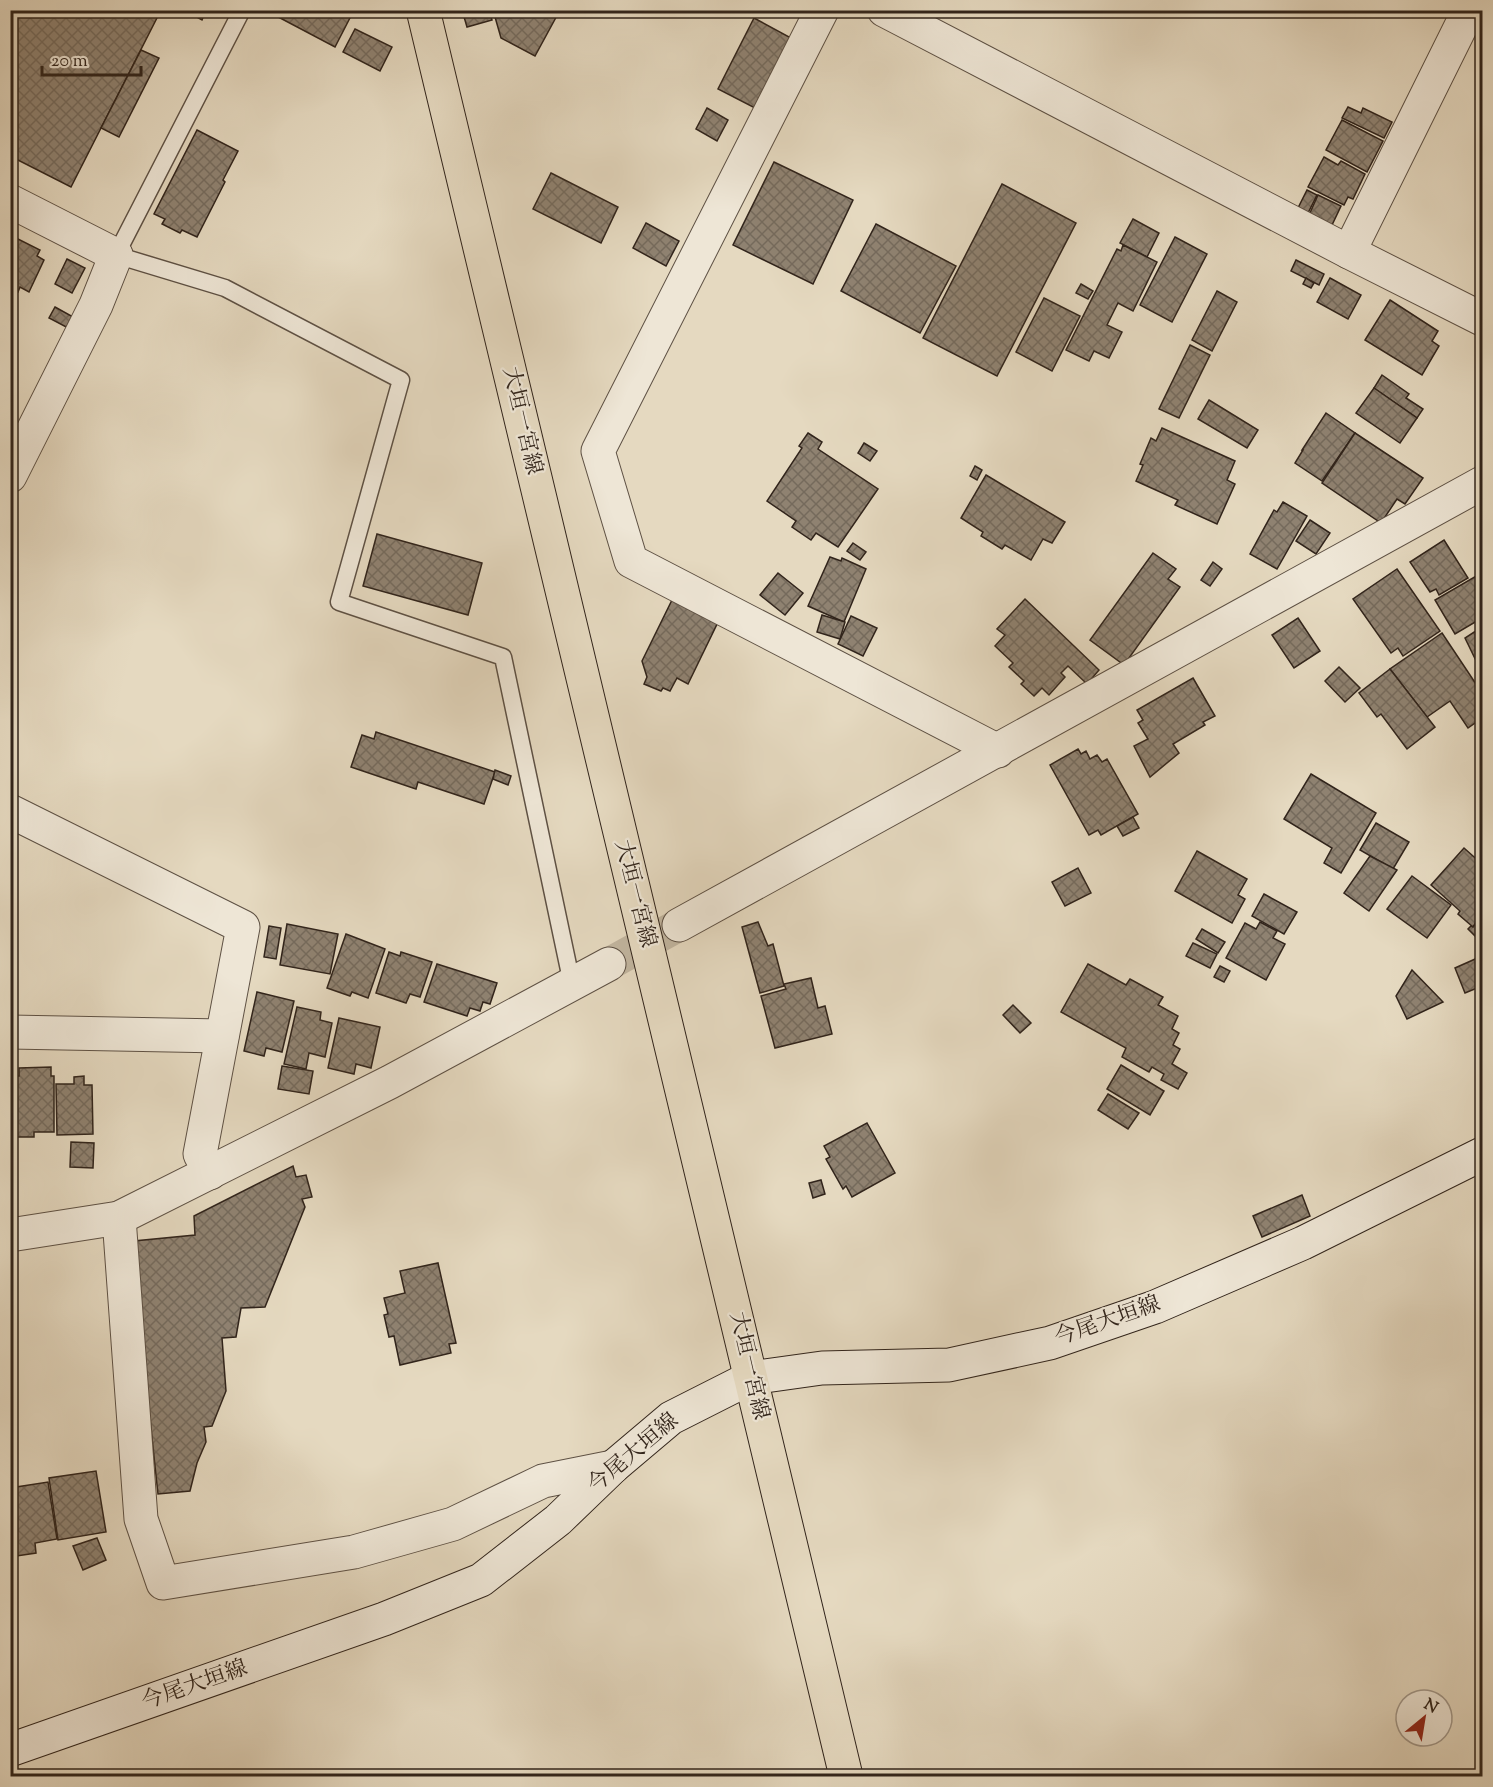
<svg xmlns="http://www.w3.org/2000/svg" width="1493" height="1787" font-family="'Sorts Mill Goudy','Noto Serif JP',serif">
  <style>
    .building { fill: url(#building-cross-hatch); stroke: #31241b; stroke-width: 1.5 }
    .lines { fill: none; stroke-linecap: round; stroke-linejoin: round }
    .minor-tunnel { stroke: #c1b59f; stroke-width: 33; stroke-dasharray: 33 16; stroke-linecap: butt }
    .service-casing { stroke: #5e5144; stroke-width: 19 }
    .minor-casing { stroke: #5e5144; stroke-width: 35 }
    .tertiary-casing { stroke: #5e5144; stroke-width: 35 }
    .secondary-casing { stroke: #31241b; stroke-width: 35 }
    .primary-casing { stroke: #31241b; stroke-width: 35 }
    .service { stroke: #eee6d6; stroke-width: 16 }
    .minor { stroke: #eee6d6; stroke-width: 33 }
    .tertiary { stroke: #eee6d6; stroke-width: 33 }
    .secondary { stroke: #eee6d6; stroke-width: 33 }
    .primary { stroke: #e5d9c0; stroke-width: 33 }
    .labels { text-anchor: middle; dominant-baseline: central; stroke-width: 4.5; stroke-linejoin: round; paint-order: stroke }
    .street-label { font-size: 22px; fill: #31241b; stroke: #eee6d6 }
  </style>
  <defs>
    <pattern id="building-cross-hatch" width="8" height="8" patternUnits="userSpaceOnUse" patternTransform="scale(1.5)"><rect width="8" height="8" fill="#8f8271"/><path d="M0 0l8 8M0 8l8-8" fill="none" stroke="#756a5c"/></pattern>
  </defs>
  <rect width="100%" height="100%" fill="#e5d9c0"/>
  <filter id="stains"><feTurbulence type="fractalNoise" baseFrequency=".00333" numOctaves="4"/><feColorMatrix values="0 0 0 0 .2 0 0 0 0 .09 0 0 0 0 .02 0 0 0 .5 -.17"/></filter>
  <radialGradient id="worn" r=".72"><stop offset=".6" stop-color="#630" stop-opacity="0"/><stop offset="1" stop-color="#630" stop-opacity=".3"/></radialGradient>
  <!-- building -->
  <g class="building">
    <path d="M10 10H161L71 187 10 156Z"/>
    <path d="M184 10H206L202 20Z"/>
    <path d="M265 10H354L335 47Z"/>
    <path d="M462 10H489L492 20 467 27Z"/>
    <path d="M493 10H560L535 56 501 38Z"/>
    <path d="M754 18 791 38 755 108 718 89Z"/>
    <path d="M355 29 392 47 380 71 343 52Z"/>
    <path d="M141 50 159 58 119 137 101 128Z"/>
    <path d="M1348 107 1361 113 1363 108 1392 122 1384 138 1342 118Z"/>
    <path d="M707 108 728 120 717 141 696 129Z"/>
    <path d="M1342 120 1383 141 1367 172 1326 150Z"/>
    <path d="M197 130 238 151 223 180 225 182 197 237 182 230 180 233 162 224 165 219 154 214Z"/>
    <path d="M1324 157 1338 165 1341 161 1365 174 1353 199 1348 197 1344 205 1308 187Z"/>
    <path d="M774 162 853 200 813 284 733 245Z"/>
    <path d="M551 173 618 207 601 243 533 209Z"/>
    <path d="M1002 184 1076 223 997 376 923 338Z"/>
    <path d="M1307 190 1317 195 1308 213 1298 208Z"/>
    <path d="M1318 195 1341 206 1332 225 1309 215Z"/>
    <path d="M1133 219 1159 233 1147 257 1120 243Z"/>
    <path d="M646 223 679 241 666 266 633 248Z"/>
    <path d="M876 224 956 266 920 333 841 291Z"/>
    <path d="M10 235 40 250 37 256 44 260 29 292 20 287 18 292 10 288Z"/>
    <path d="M1175 237 1207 254 1172 322 1140 305Z"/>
    <path d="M1123 245 1157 262 1133 311 1118 303 1107 325 1122 332 1109 358 1094 351 1089 361 1066 350 1117 249 1121 251Z"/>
    <path d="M67 259 85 268 72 293 55 284Z"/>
    <path d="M1296 260 1324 274 1319 285 1291 271Z"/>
    <path d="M1306 278 1314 283 1311 288 1303 284Z"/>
    <path d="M1330 278 1361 295 1348 319 1317 302Z"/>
    <path d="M1081 284 1093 291 1088 299 1076 293Z"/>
    <path d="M1217 291 1237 302 1212 351 1192 340Z"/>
    <path d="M1044 298 1080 316 1052 371 1016 352Z"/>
    <path d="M1390 300 1438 331 1432 341 1439 346 1422 375 1365 340Z"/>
    <path d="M55 307 75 318 70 329 49 318Z"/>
    <path d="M1190 345 1210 355 1179 418 1159 409Z"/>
    <path d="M1382 375 1409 394 1406 398 1423 409 1417 418 1374 388Z"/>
    <path d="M1374 388 1417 418 1400 443 1356 413Z"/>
    <path d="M1209 400 1258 430 1247 448 1198 419Z"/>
    <path d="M1326 413 1355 433 1322 481 1295 463 1303 450H1302Z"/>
    <path d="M1162 428 1235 461 1227 480 1235 484 1217 524 1175 505 1178 500 1136 481 1143 465 1140 464 1151 438 1156 441Z"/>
    <path d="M808 433 822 442 818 449 878 489 838 547 816 533 811 540 792 527 796 521 767 501 802 448 799 446Z"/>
    <path d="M1355 433 1423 478 1405 504 1397 499 1381 523 1322 483Z"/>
    <path d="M864 443 877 451 870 461 858 453Z"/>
    <path d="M975 466 982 470 977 480 970 476Z"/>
    <path d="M986 475 1065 522 1052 543 1043 539 1031 560 1005 545 1002 549 981 536 983 532 961 518Z"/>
    <path d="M1283 502 1307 516 1277 569 1250 554 1274 510 1277 512Z"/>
    <path d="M1310 520 1330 533 1316 554 1296 541Z"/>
    <path d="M377 534 482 563 468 615 363 586Z"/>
    <path d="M1444 540 1468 578 1439 595 1436 589 1430 592 1410 562Z"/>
    <path d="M853 543 866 552 860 560 847 551Z"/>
    <path d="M1153 553 1176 569 1168 579 1180 587 1124 665 1090 640Z"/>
    <path d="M830 557 841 561 842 558 866 569 844 622 808 606Z"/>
    <path d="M1213 562 1222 569 1210 586 1201 580Z"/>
    <path d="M1397 569 1440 631 1403 656 1398 648 1391 653 1353 599Z"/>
    <path d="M778 573 803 593 785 615 760 595Z"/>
    <path d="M1478 575 1480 578 1482 576V618L1455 634 1435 600Z"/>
    <path d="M673 598 719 620 688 684 677 678 670 691 663 688 661 691 644 684 647 677 642 661Z"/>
    <path d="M1025 599 1099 670 1087 684 1068 666 1061 673 1065 677 1049 695 1042 688 1034 696 1021 684 1024 681 1009 667 1013 663 995 646 1005 635 997 629Z"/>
    <path d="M822 615 845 622 840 639 817 632Z"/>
    <path d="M851 616 877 628 863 656 838 644Z"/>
    <path d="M1298 618 1320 651 1294 668 1272 635Z"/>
    <path d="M1482 627V673L1465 638Z"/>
    <path d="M1442 633 1482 693V718L1468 728 1450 701 1427 717 1390 669Z"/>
    <path d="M1339 667 1360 688 1345 702 1325 681Z"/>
    <path d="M1390 669 1435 727 1407 749 1381 714 1377 717 1359 693Z"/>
    <path d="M1193 678 1215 716 1203 722 1205 725 1173 744 1179 753 1150 777 1134 746 1148 739 1138 723 1143 720 1137 710Z"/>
    <path d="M376 732 495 772 484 804 418 782 416 789 351 767 362 735 374 739Z"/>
    <path d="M1078 749 1081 754 1086 751 1090 759 1097 755 1102 762 1107 759 1138 814 1101 835 1098 830 1089 835 1050 765Z"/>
    <path d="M495 770 511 776 508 785 493 779Z"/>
    <path d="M1311 774 1376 813 1341 873 1324 863 1332 848 1284 819Z"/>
    <path d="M1133 817 1139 828 1123 836 1117 826Z"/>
    <path d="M1376 823 1409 842 1393 869 1360 850Z"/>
    <path d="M1464 848 1482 864V924L1478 920 1473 927 1458 914 1460 911 1431 885Z"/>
    <path d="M1197 851 1247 879 1238 895 1245 899 1232 923 1175 891Z"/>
    <path d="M1370 856 1397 870 1369 911 1344 893Z"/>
    <path d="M1078 868 1091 893 1065 906 1052 882Z"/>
    <path d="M1412 876 1451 905 1427 938 1387 909Z"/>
    <path d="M1264 894 1297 912 1284 934 1252 916Z"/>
    <path d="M1478 920 1482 924V943L1468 929 1471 926 1473 927Z"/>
    <path d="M758 922 768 946 773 944 784 986 760 993 742 927Z"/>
    <path d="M1260 922 1277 931 1273 938 1285 944 1266 980 1226 958 1245 923 1256 929Z"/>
    <path d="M287 924 338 934 330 974 280 965Z"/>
    <path d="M269 926 281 928 276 959 264 957Z"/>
    <path d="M1202 929 1225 942 1218 953 1196 939Z"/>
    <path d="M346 934 385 949 368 998 352 992 350 996 327 988Z"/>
    <path d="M1193 943 1217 954 1210 968 1186 956Z"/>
    <path d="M389 952 400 956 401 952 432 962 420 997 410 994 406 1003 376 993Z"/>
    <path d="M1482 956V986L1465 993 1455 968Z"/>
    <path d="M437 964 497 983 490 1004 483 1002 480 1011 470 1008 467 1016 424 1002Z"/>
    <path d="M1088 964 1126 985 1130 979 1163 997 1158 1005 1178 1016 1172 1029 1179 1033 1173 1045 1180 1049 1172 1064 1187 1073 1178 1089 1161 1080 1164 1074 1152 1067 1149 1072 1122 1057 1126 1048 1061 1012Z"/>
    <path d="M1220 966 1230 971 1224 982 1214 977Z"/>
    <path d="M1412 970 1443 1002 1407 1019 1396 996Z"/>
    <path d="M811 978 818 1008 825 1006 832 1034 775 1048 761 996 786 989 784 984Z"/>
    <path d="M257 992 294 1001 282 1052 266 1048 264 1056 244 1051Z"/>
    <path d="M1013 1005 1031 1023 1020 1033 1003 1015Z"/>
    <path d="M297 1007 321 1012 320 1020 332 1023 325 1057 309 1053 306 1069 284 1064Z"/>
    <path d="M339 1018 380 1027 371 1068 356 1064 354 1074 328 1068Z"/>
    <path d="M1121 1065 1164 1091 1150 1115 1107 1089Z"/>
    <path d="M282 1066 313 1071 309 1094 278 1089Z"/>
    <path d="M51 1067V1076H54V1132H34V1137H13V1132H10V1076H19V1068Z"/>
    <path d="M84 1076V1085H92L93 1134 57 1135 56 1084H74V1077Z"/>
    <path d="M1108 1094 1139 1113 1128 1129 1098 1110Z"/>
    <path d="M867 1123 895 1173 852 1197 846 1186 843 1189 826 1159 830 1157 824 1146Z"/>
    <path d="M71 1142 94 1143 93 1168 70 1167Z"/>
    <path d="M293 1166 296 1177 306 1175 312 1197 302 1199 305 1207 265 1307 241 1308 236 1337 222 1338 226 1391 212 1426 204 1427 206 1442 197 1463 190 1491 158 1494 142 1345 134 1241 195 1235 194 1216Z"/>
    <path d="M821 1180 825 1194 813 1198 809 1183Z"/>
    <path d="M1302 1195 1310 1216 1262 1237 1253 1216Z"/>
    <path d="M438 1263 456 1343 449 1344 451 1353 400 1365 394 1336 389 1337 384 1315 388 1314 384 1298 405 1293 400 1271Z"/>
    <path d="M96 1471 106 1532 58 1540 49 1478Z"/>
    <path d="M48 1482 57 1539 35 1543 36 1553 10 1557V1488Z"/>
    <path d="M97 1538 106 1560 83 1570 73 1546Z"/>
  </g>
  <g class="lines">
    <!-- minor-tunnel -->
    <path class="minor-tunnel" d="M609 964 679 925"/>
    <defs>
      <path id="service" d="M242 10 116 255 225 288 401 380 339 602 503 657 572 984"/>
      <g id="minor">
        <path d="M822 10 598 451 631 561 998 751"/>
        <path d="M884 10 1349 252 1482 319"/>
        <path d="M1349 252 1469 10"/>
        <path d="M10 476 96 305 116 255"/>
        <path d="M10 811 243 927 200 1154 210 1173"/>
        <path d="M679 925 1482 483"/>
        <path d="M10 1032 222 1036"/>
        <path d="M119 1218 141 1519 163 1583 354 1552 453 1524 543 1481 613 1467"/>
        <path d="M10 1235 119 1218 390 1082 609 964"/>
      </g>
      <path id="tertiary" d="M10 201 116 255"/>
      <path id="secondary" d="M10 1750 384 1619 481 1580 558 1520 613 1467 671 1418 750 1378 822 1368 949 1365 1050 1343 1155 1307 1303 1243 1482 1154"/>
      <path id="primary" d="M423 10 846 1776"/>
    </defs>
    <!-- service casing -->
    <use href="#service" class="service-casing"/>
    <!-- minor casing -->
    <use href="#minor" class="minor-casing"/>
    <!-- tertiary casing -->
    <use href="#tertiary" class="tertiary-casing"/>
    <!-- secondary casing -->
    <use href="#secondary" class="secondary-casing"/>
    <!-- primary casing -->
    <use href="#primary" class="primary-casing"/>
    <!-- service -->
    <use href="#service" class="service"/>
    <!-- minor -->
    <use href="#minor" class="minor"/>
    <!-- tertiary -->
    <use href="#tertiary" class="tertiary"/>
    <!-- secondary -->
    <use href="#secondary" class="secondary"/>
    <!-- primary -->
    <use href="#primary" class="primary"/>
  </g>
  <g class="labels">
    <!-- street labels -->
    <g class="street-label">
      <text transform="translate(521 421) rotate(77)">大垣一宮線</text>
      <text transform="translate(634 894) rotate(76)">大垣一宮線</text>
      <text transform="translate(1108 1322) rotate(-19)">今尾大垣線</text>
      <text transform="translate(748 1366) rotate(77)">大垣一宮線</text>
      <text transform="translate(634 1454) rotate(-40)">今尾大垣線</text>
      <text transform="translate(195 1686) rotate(-19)">今尾大垣線</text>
    </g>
  </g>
  <!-- margin -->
  <rect width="1493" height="1787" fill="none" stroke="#e5d9c0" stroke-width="36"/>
  <rect x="12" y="12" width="1469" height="1763" fill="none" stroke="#31241b" stroke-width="3"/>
  <rect x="18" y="18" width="1457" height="1751" fill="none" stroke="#31241b" stroke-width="1.5"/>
  <!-- north arrow -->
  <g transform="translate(1424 1718) rotate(30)"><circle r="28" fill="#eee6d6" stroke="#a2988b" stroke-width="1.5"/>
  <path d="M0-4.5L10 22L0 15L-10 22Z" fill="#8f2418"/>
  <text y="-9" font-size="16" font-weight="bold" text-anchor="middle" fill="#31241b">N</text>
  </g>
  <!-- scale -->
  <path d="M42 66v9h99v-9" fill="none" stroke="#31241b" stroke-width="3"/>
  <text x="51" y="66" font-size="18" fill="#31241b" stroke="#eee6d6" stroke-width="4.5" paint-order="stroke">20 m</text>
  <rect width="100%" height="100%" filter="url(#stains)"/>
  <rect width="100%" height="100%" fill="url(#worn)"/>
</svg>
